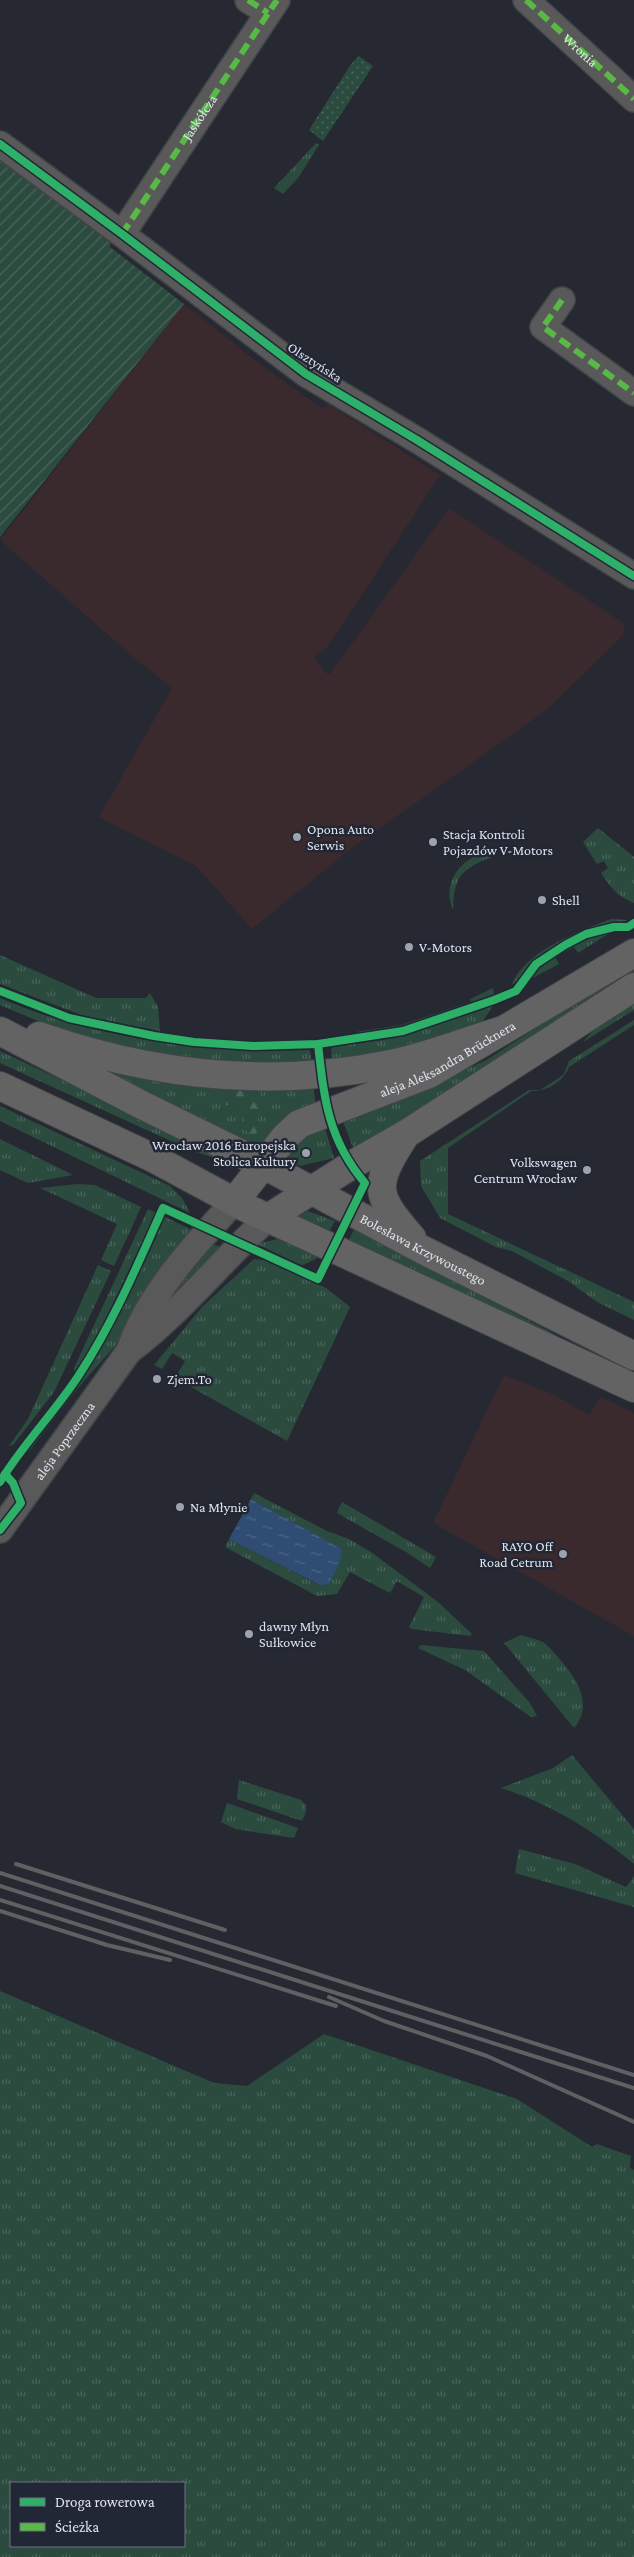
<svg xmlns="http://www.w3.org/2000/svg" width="634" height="2557" font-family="'Crimson Pro',serif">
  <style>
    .industrial { fill: #3a292d }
    .grass { fill: url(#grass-tufts); fill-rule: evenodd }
    .forest { fill: url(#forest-firs) }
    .park { fill: url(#park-dots) }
    .garden { fill: url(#garden-furrows) }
    .water { fill: url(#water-ripples) }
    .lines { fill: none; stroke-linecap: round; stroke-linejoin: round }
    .minor-casing { stroke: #41444a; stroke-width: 28 }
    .major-casing { stroke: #41444a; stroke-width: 30 }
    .minor { stroke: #5a5959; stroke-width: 25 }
    .major { stroke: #636363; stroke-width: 28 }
    .rail { stroke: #606063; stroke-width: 4 }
    .quiet { stroke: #58b947; stroke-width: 6; stroke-dasharray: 12 6; stroke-linecap: butt }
    .cycleway-casing { stroke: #222735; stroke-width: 11 }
    .cycleway { stroke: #2db169; stroke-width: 8 }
    .poi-dot { fill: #9ea2ab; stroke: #222735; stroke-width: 2 }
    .labels { text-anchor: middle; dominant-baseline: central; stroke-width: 5; stroke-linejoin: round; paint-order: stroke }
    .street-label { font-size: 14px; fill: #dfe3ec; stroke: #222735 }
    .poi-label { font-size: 14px; fill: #dfe3ec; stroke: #222735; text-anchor: start }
  </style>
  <defs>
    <pattern id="grass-tufts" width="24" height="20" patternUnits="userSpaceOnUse" patternTransform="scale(1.25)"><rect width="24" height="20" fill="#2c4b3f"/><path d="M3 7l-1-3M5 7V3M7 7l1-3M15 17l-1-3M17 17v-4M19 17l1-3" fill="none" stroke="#4a655b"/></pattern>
    <pattern id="forest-firs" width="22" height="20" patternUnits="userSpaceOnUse" patternTransform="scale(1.25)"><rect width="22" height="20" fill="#2c4b3f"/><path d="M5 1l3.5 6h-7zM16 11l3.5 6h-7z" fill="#4a655b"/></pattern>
    <pattern id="park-dots" width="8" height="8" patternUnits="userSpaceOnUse" patternTransform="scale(1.25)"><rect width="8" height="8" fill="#2c4b3f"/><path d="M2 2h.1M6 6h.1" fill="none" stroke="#4a655b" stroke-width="1.8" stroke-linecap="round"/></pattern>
    <pattern id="garden-furrows" width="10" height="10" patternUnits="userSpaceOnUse" patternTransform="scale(1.25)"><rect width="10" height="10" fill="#2c4b3f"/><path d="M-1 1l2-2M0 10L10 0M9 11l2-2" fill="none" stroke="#4a655b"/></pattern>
    <pattern id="water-ripples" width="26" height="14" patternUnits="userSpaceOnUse" patternTransform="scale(1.25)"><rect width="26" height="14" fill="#2f4d73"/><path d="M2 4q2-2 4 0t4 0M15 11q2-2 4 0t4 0" fill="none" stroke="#4d6687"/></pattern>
  </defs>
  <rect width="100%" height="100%" fill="#262931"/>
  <!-- industrial -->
  <g class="industrial">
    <path d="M184 304 264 367 323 409 328 404 440 475 339 630 327 647 314 657 326 673 330 674 449 508 625 624 623 635 547 710 352 848 252 929 196 866 99 817 172 688 132 656 0 540Z"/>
    <path d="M504 1375 555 1395 589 1415 601 1397 634 1413V1636L433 1523Z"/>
  </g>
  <!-- grass -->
  <g class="grass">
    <path d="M316 143 319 145 298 178 283 194 274 188Z"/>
    <path d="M598 828 634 857V903C618 897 610 887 601 873L608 868 604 861 597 864 583 842Z"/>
    <path d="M490 850 493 857C461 868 454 877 453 909 440 880 465 856 490 850Z"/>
    <path d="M611 919 628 920 569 939 541 956 512 985C523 952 579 931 611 919Z"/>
    <path d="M611 932 578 953 574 947 555 957 559 964 523 983 547 960 581 940Z"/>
    <path d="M0 955 96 998H146L150 993 158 1007 160 1031 84 1016 0 984Z"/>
    <path d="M634 965V975L354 1150 342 1119 436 1084 488 1059Z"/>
    <path d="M493 988 494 995 420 1022 359 1035 356 1032 401 1025 471 1002 470 999Z"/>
    <path d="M0 998C97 1040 204 1052 310 1050L312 1064 268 1067 168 1059 62 1031 0 1005Z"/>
    <path d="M634 1004V1010L583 1042 602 1021Z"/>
    <path d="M493 1006 480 1025 423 1044 332 1062 331 1047 383 1040 408 1034Z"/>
    <path d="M634 1020V1025L569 1067C563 1082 546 1092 531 1091L448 1148V1214L634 1302V1320L597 1302 568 1281 512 1251 496 1247 440 1218 421 1186 420 1161 529 1090H540L559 1078 564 1074 569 1061Z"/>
    <path d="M0 1051 115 1105 230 1162 195 1152 0 1063Z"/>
    <path d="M79 1060 313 1084 316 1107 261 1148Z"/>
    <path d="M0 1106 170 1186 182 1198 190 1213 0 1121Z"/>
    <path d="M324 1125 334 1158 300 1166 286 1159 297 1141Z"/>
    <path d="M0 1139 73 1175 28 1183 0 1170Z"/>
    <path d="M77 1184 95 1185 141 1207 114 1266 101 1260 117 1224 40 1188Z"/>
    <path d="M148 1209 156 1213 98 1335 74 1376V1368Z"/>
    <path d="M308 1211 335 1221 328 1234 300 1219 299 1216Z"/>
    <path d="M163 1216 190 1229 183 1248 115 1346 76 1390 30 1450 20 1457 77 1383 98 1350Z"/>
    <path d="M354 1230 545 1329 557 1336 553 1339 347 1243Z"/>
    <path d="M278 1239 292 1242 319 1254 316 1259 303 1265 299 1264 257 1244Z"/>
    <path d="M207 1241 222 1248 180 1288 150 1324Z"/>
    <path d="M254 1259 264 1260 326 1288 350 1307 287 1441 175 1378 185 1361 172 1353 162 1369 154 1365 202 1307Z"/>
    <path d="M98 1265 111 1271 54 1392 13 1445 9 1446 28 1419Z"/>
    <path d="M254 1493 327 1531 349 1539 371 1552 438 1602 472 1634 470 1636 412 1629 409 1627 424 1597 397 1581 390 1593 350 1572 337 1594 317 1596 225 1547 229 1539 319 1585 342 1549 251 1499Z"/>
    <path d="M342 1502 436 1557 430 1568 406 1552 337 1513Z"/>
    <path d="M521 1635C528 1637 536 1639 543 1642 548 1645 553 1652 557 1656 575 1676 595 1704 574 1728L504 1643Z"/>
    <path d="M421 1645 484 1651 530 1703 537 1716 531 1717 465 1670 418 1648Z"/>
    <path d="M572 1755 634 1829V1864C594 1831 551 1804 501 1788L553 1768Z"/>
    <path d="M239 1780 301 1800 306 1805V1812L302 1821 237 1799Z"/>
    <path d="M227 1803 298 1828 294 1838 235 1829 221 1822Z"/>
    <path d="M519 1849 575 1864 626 1887 634 1876V1907L515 1873Z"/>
    <path d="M0 1991 214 2083 247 2086 324 2034 517 2099 592 2147 597 2144 631 2156 630 2168 634 2170V2557H0ZM11 2483H184V2546H11Z"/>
  </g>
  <!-- forest -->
  <path class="forest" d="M225 1090 261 1092 256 1138 242 1128 243 1107 226 1105Z"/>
  <!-- park -->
  <path class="park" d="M359 56 373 66 323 141 309 130 351 64Z"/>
  <!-- garden -->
  <path class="garden" d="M0 158 111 243 110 247 184 304 0 537Z"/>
  <!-- water -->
  <path class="water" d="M251 1499 342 1549 339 1564 329 1584 320 1585 229 1539Z"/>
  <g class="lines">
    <defs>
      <g id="minor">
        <path d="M248 0 268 13"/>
        <path id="s1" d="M526 0 634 99"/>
        <path d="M0 144 122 234 306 374 417 440 634 576"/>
        <path id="s2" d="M122 234 277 0"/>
        <path d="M562 300 543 327 634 393"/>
        <path d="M129 1351C147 1296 195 1244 234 1202"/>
        <path id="s3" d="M0 1530 129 1351C180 1313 221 1261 268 1218"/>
      </g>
      <g id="major">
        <path id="s4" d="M0 1031 142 1105 264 1165 421 1249 634 1356"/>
        <path d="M39 1036C153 1076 272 1088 391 1064 428 1056 464 1042 500 1031"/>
        <path d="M0 1086 153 1158 244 1207 634 1388"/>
        <path d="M404 1137C372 1187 375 1195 412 1238"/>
        <path id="s5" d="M234 1202 285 1137 299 1124 429 1074 634 953"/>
        <path d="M268 1218 350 1166 406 1134 634 987"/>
      </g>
    </defs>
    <!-- minor casing -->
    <use href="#minor" class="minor-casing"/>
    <!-- major casing -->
    <use href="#major" class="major-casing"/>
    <!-- minor -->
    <use href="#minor" class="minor"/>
    <!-- major -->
    <use href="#major" class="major"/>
    <!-- rail -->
    <g class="rail">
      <path d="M16 1864 225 1930"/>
      <path d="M0 1873 634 2075"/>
      <path d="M0 1886 634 2088"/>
      <path d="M0 1900 336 2006"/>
      <path d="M0 1911 107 1945 170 1960"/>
      <path d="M329 1997 384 2021 487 2056 634 2122"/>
    </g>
    <!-- quiet -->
    <g class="quiet">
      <path d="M248 0 268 13"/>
      <path d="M526 0 634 99"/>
      <path d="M122 234 277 0"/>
      <path d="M562 300 543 327 634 393"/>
    </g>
    <defs>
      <g id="cycleway">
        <path d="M0 144 122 234 306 374 417 440 634 576"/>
        <path d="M0 991 69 1018 154 1036 194 1042 253 1046 318 1044 403 1031 494 1000 516 991 536 964 565 945 586 934 614 927H628L634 923"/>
        <path d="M0 1482C23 1444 55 1412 79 1375 113 1323 138 1264 163 1208L318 1279 365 1183C328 1140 324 1098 318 1044"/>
        <path d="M0 1530 21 1503 13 1483 5 1474"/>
      </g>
    </defs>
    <!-- cycleway casing -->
    <use href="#cycleway" class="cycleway-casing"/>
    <!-- cycleway -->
    <use href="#cycleway" class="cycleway"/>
  </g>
  <!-- markers -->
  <g class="poi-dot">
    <circle cx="297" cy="837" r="5"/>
    <circle cx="433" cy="842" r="5"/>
    <circle cx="542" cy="900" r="5"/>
    <circle cx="409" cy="947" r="5"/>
    <circle cx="306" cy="1153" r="5"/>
    <circle cx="587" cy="1170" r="5"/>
    <circle cx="157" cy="1379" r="5"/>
    <circle cx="180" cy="1507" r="5"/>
    <circle cx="563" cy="1554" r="5"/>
    <circle cx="249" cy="1634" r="5"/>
  </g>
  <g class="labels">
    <!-- street labels -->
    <g class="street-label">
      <text stroke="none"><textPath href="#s1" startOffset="74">Wronia</textPath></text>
      <text stroke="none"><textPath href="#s2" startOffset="140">Jaskółcza</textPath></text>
      <text transform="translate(315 362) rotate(33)">Olsztyńska</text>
      <text stroke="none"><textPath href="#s5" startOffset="264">aleja Aleksandra Brücknera</textPath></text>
      <text stroke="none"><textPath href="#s4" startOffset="476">Bolesława Krzywoustego</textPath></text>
      <text stroke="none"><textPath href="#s3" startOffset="110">aleja Poprzeczna</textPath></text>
    </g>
    <!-- poi labels -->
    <g class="poi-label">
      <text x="307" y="829">Opona Auto<tspan x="307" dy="16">Serwis</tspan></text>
      <text x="443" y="834">Stacja Kontroli<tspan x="443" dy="16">Pojazdów V-Motors</tspan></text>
      <text x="552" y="900">Shell</text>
      <text x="419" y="947">V-Motors</text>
      <text x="296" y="1145" text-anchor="end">Wrocław 2016 Europejska<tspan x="296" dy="16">Stolica Kultury</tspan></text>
      <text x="577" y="1162" text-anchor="end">Volkswagen<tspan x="577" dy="16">Centrum Wrocław</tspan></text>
      <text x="167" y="1379">Zjem.To</text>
      <text x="190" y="1507">Na Młynie</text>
      <text x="553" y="1546" text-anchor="end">RAYO Off<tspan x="553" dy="16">Road Cetrum</tspan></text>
      <text x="259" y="1626">dawny Młyn<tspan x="259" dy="16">Sułkowice</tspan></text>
    </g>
  </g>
  <!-- legend -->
  <rect x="10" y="2482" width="175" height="65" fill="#222735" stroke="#6e727e"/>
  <rect x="20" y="2498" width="25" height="8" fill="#2db169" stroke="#6e727e"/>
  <text x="55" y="2507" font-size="15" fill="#dfe3ec">Droga rowerowa</text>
  <rect x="20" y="2523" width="25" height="8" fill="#58b947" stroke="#6e727e"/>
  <text x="55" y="2532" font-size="15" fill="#dfe3ec">Ścieżka</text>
</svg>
